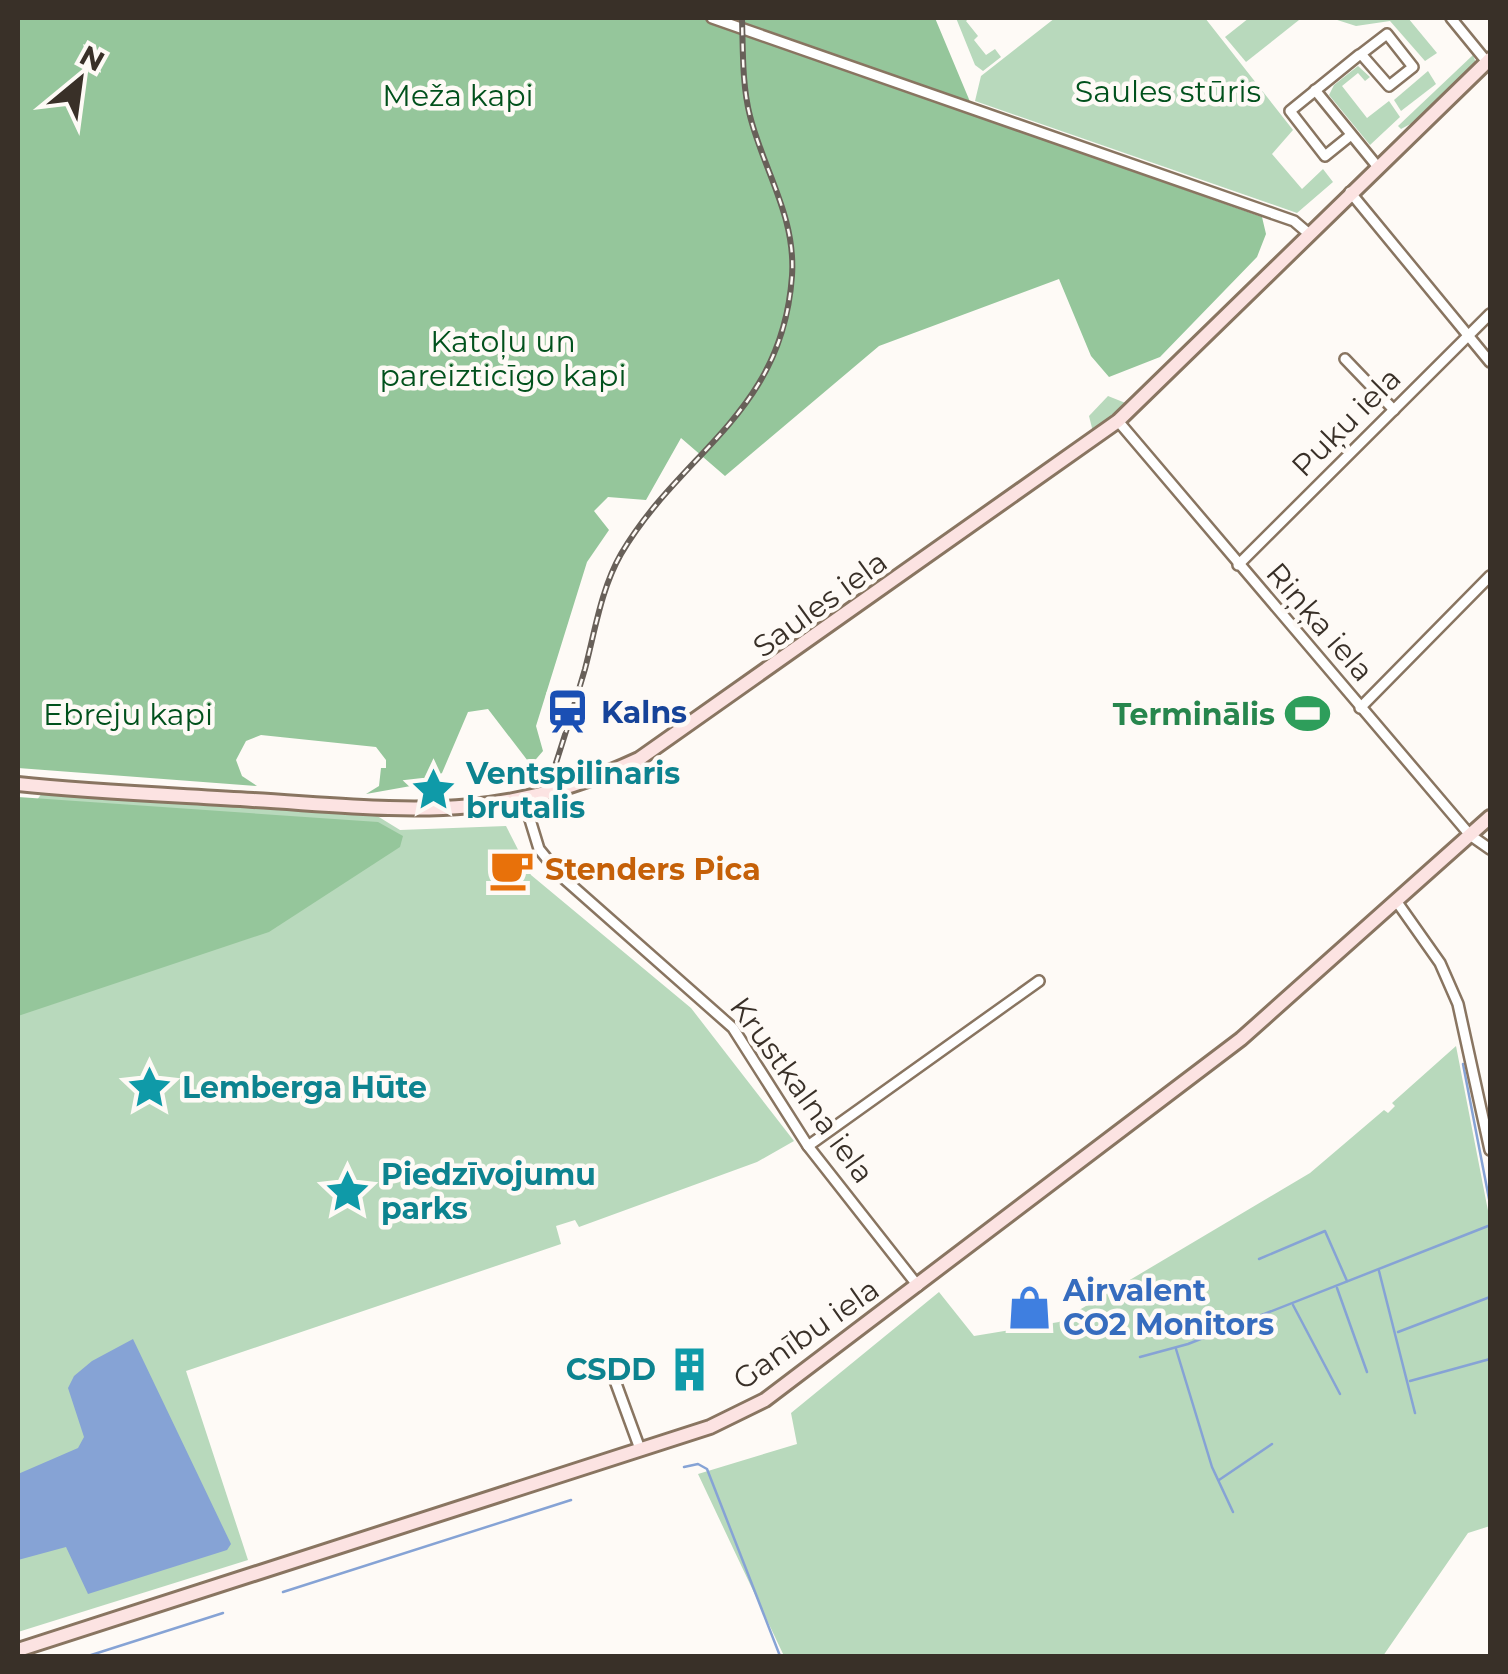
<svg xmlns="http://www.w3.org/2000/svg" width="1508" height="1674" font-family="Montserrat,sans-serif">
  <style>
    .green { fill: #b8d9bc }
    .forest { fill: #95c69b }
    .water { fill: #86a3d5 }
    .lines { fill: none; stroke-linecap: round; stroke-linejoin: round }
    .stream { stroke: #86a3d5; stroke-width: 2.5 }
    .street-casing { stroke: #897561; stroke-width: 14 }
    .secondary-casing { stroke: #897561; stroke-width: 18 }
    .street { stroke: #fff; stroke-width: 9 }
    .secondary { stroke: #fce3e2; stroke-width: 12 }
    .rail-casing { stroke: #686059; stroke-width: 6 }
    .rail { stroke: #fefaf6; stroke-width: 2.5; stroke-dasharray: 8; stroke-linecap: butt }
    .labels { text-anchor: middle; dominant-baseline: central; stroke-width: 9; stroke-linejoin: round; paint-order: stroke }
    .park-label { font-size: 30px; fill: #01511c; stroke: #fefaf6 }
    .street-label { font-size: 30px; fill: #393028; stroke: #fefaf6 }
    .transit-label { font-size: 30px; font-weight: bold; fill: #164399; stroke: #fefaf6; text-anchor: start }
    .leisure-label { font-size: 30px; font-weight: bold; fill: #27864d; stroke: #fefaf6; text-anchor: end }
    .culture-label { font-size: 30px; font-weight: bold; fill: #0d838f; stroke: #fefaf6; text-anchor: start }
    .food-label { font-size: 30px; font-weight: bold; fill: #c56008; stroke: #fefaf6; text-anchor: start }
    .shop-label { font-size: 30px; font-weight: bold; fill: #366cbe; stroke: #fefaf6; text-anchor: start }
  </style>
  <rect width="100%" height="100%" fill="#fefaf6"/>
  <!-- green -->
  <g class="green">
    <path d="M956 18H969L966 21 978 36 974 40 986 55 995 49 1001 57 983 71 975 65Z"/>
    <path d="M1055 18H1205L1293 130 1272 154 1302 189 1323 169 1333 182 1297 213 975 101 981 76Z"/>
    <path d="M1249 18H1297L1299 20 1246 62 1225 37Z"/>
    <path d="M1331 18H1408L1437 53 1425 61 1390 21 1356 26Z"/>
    <path d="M1473 55 1476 63 1416 121 1401 129 1398 126Z"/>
    <path d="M1358 66 1370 77 1365 81 1358 73 1342 86 1367 118 1389 101 1400 117 1370 145 1329 95 1334 85Z"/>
    <path d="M1428 71 1436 84 1401 111 1394 100Z"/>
    <path d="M1108 396 1128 404 1093 432 1089 416Z"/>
    <path d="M42 793 374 814 400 830 506 826 531 875 691 1008 794 1141 757 1162 579 1227 575 1220 556 1226 561 1244 186 1371 248 1560 18 1632V826Z"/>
    <path d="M1456 1046 1490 1221V1526L1468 1533 1383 1656H784L698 1474 797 1444 791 1413 939 1292 974 1336 1059 1322 1310 1173 1384 1110 1388 1113 1395 1106 1392 1103Z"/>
  </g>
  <!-- forest -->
  <g class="forest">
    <path d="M18 18H935L976 116 1262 217 1266 234 1257 257 1160 357 1109 377 1091 356 1059 279 879 346 725 476 681 438 646 500 608 497 594 511 609 530 587 562 536 726 543 751 531 765 488 709 468 712 442 773 422 784 366 794 379 786 381 768H386V760L376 747 261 735 246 741 236 760 242 776 257 786 18 768Z"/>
    <path d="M18 797 378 822 403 836 400 847 269 932 18 1016Z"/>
  </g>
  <!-- water -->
  <path class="water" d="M133 1339 231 1544 227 1550 88 1594 66 1547 18 1560V1474L78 1448 84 1437 68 1388 74 1376 92 1361Z"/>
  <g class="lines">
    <!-- stream -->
    <g class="stream">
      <path d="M1463 1064 1490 1204"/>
      <path d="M1259 1259 1325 1231 1347 1281"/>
      <path d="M1379 1271 1415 1413"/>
      <path d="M1337 1288 1367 1372"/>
      <path d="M1293 1305 1340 1394"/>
      <path d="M1398 1332 1490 1297"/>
      <path d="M1176 1349 1212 1467 1233 1512"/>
      <path d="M1140 1357 1188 1344 1488 1226"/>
      <path d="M1410 1381 1490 1359"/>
      <path d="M684 1467 698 1464 707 1469 780 1656"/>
      <path d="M1219 1480 1272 1444"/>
      <path d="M283 1592 571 1500"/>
      <path d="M88 1656 223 1613"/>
    </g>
    <defs>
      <g id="street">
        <path d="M712 18 1294 221 1308 233"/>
        <path d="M1451 18 1487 62"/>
        <path d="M1315 90 1377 166"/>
        <path d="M1351 135 1325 156 1290 111 1359 55 1361 54 1387 34 1413 67 1389 86 1361 54"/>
        <path d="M1350 192 1490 362"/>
        <path d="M1345 359 1394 410"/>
        <path d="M1118 421 1470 835 1490 849"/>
        <path d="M1238 565 1490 314"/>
        <path d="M1360 708 1490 576"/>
        <path d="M524 800 539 849 561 876 733 1028 808 1146 918 1286"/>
        <path d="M1397 902 1440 963 1458 1004 1490 1150"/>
        <path d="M808 1146 1039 981"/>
        <path d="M614 1378 640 1449"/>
      </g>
      <g id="secondary">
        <path d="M18 784C96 792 174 795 253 800 403 809 497 825 639 759L1118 421 1490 59"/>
        <path d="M18 1650 710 1427 765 1400 1241 1039 1490 817"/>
      </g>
    </defs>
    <!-- street casing -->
    <use href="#street" class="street-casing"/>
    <!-- secondary casing -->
    <use href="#secondary" class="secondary-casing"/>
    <!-- street -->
    <use href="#street" class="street"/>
    <!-- secondary -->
    <use href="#secondary" class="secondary"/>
    <defs>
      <path id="rail" d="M551 778C563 742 574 706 585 669 595 631 601 589 621 554 682 450 782 415 792 276 796 217 764 171 750 116 742 85 743 49 742 18"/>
    </defs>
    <!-- rail casing -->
    <use href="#rail" class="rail-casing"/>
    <!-- rail -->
    <use href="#rail" class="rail"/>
  </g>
  <!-- icons -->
  <defs>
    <symbol id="station-bare" viewBox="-9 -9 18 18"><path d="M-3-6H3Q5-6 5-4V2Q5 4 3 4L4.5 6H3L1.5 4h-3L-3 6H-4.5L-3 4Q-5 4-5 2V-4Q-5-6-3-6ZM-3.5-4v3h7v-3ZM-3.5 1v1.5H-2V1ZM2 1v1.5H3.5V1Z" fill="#1a4fb4" stroke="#fefaf6" stroke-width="2.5" paint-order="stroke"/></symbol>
    <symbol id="stadium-bare" viewBox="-9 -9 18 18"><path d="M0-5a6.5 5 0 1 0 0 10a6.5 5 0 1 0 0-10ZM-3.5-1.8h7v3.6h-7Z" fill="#2e9e5b" stroke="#fefaf6" stroke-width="2.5" paint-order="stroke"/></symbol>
    <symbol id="sight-bare" viewBox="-9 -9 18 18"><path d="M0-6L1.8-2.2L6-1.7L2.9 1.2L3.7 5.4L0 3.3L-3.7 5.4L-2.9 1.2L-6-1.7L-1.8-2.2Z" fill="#0f9aa8" stroke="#fefaf6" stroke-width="2.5" paint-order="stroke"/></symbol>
    <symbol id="cafe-bare" viewBox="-9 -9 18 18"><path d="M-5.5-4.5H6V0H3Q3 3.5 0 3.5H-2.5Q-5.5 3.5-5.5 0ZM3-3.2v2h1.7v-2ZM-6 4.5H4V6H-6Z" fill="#e8710a" stroke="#fefaf6" stroke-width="2.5" paint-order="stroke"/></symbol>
    <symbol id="shop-bare" viewBox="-9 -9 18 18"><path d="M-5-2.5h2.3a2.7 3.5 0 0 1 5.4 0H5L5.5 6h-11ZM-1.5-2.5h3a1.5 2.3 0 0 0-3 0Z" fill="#3f7fe0" stroke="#fefaf6" stroke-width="2.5" paint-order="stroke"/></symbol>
    <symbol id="building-bare" viewBox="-9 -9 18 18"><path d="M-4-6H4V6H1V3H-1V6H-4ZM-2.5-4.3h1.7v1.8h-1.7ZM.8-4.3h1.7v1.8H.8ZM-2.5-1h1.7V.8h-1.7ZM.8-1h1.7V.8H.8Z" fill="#0f9aa8" stroke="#fefaf6" stroke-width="2.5" paint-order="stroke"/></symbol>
  </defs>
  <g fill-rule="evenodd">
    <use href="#station-bare" x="536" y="680" width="63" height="63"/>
    <use href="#stadium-bare" x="1276" y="682" width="63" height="63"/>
    <use href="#sight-bare" x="402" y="758" width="63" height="63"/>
    <use href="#cafe-bare" x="480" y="838" width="63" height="63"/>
    <use href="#sight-bare" x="118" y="1056" width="63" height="63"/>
    <use href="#sight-bare" x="316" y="1160" width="63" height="63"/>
    <use href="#shop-bare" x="998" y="1276" width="63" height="63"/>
    <use href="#building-bare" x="658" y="1338" width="63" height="63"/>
  </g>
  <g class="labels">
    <!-- park labels -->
    <g class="park-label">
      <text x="1168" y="91">Saules stūris</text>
      <text x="458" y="95">Meža kapi</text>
      <text x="503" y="341">Katoļu un<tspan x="503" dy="34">pareizticīgo kapi</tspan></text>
      <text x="128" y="714">Ebreju kapi</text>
    </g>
    <!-- street labels -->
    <g class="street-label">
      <text transform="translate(1346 422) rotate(-45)">Puķu iela</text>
      <text transform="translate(820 604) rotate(-36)">Saules iela</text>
      <text transform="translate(1320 622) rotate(49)">Riņķa iela</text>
      <text transform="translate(802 1090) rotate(54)">Krustkalna iela</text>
      <text transform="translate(806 1334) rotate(-35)">Ganību iela</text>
    </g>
    <!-- transit labels -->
    <g class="transit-label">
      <text x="601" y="712">Kalns</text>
    </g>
    <!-- leisure labels -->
    <g class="leisure-label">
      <text x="1275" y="714">Terminālis</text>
    </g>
    <!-- culture labels -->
    <g class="culture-label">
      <text x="466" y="773">Ventspilinaris<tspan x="466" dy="34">brutalis</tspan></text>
      <text x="182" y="1087">Lemberga Hūte</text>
      <text x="381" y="1174">Piedzīvojumu<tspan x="381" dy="34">parks</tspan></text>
      <text x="656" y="1369" text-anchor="end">CSDD</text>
    </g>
    <!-- food labels -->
    <g class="food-label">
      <text x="545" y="869">Stenders Pica</text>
    </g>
    <!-- shop labels -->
    <g class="shop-label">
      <text x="1063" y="1290">Airvalent<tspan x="1063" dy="34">CO2 Monitors</tspan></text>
    </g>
  </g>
  <!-- border -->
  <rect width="1508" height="1674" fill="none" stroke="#393028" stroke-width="40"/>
  <!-- north arrow -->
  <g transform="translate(80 80) rotate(29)" stroke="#fefaf6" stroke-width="8" paint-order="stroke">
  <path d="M0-8L18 38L0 25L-18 38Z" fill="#393028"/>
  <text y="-15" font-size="28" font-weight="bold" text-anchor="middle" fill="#393028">N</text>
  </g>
</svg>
